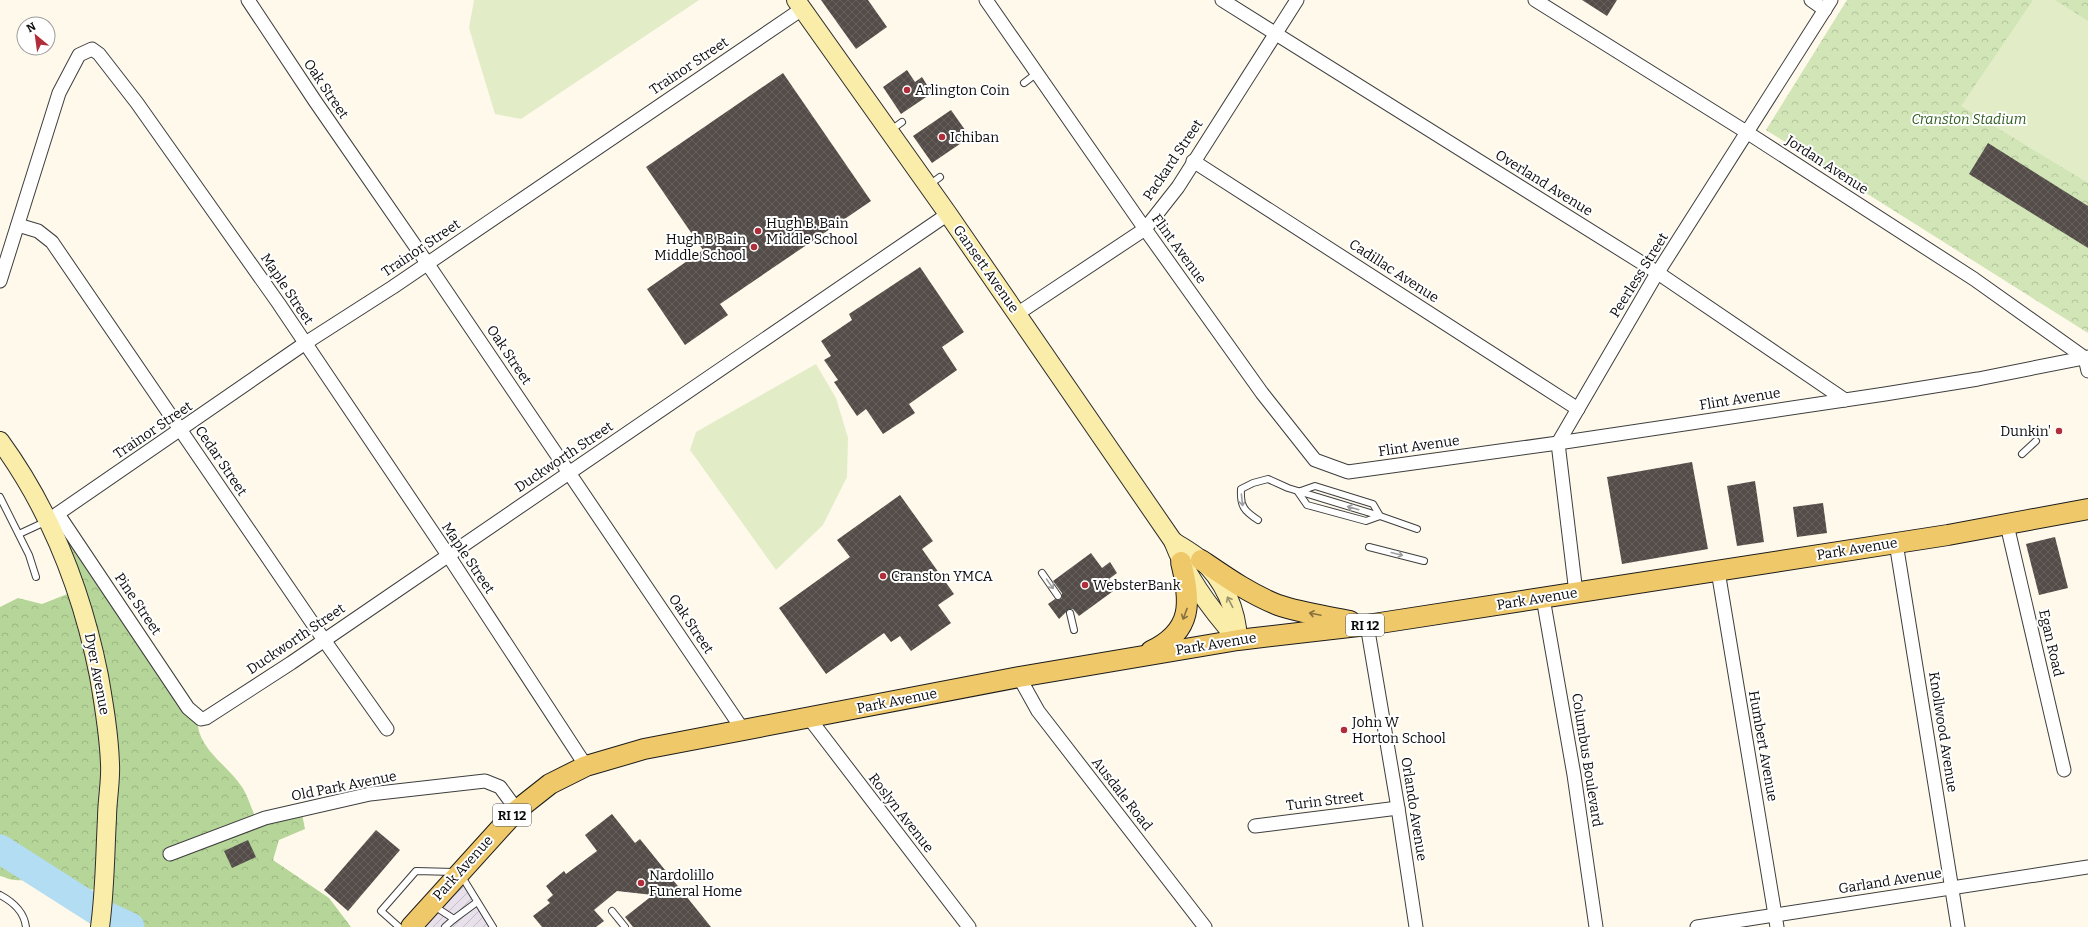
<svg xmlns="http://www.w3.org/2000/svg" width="2088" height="927" font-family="Bitter,serif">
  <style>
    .industrial { fill: url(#industrial-furrows) }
    .forest { fill: url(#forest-crowns) }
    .park { fill: url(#park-crowns) }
    .pitch { fill: #e2edc8 }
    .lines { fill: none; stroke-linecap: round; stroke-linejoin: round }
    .river { stroke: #b3ddf2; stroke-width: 29 }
    .building { fill: url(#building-cross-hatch) }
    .service-casing { stroke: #3e3e3e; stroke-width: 8 }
    .minor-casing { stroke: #3e3e3e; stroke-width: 15 }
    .secondary-casing { stroke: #2d2d2d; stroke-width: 20 }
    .primary-casing { stroke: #1c1c1c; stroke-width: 22 }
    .service { stroke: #fff; stroke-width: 6 }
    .minor { stroke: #fff; stroke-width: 13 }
    .secondary { stroke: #faedaa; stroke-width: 18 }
    .primary { stroke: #efc869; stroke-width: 20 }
    .oneway { stroke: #9d9d9d }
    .oneway2 { stroke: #9a936a }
    .oneway3 { stroke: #88733f }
    .poi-dot { fill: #b12d3a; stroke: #fff; stroke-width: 1.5 }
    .labels { text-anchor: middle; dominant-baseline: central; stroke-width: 4; stroke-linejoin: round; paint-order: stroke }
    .shield { fill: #fff; stroke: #545454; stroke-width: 1 }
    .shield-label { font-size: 13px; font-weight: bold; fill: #0b0b0b }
    .street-label { font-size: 14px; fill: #0b0b0b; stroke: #fff }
    .poi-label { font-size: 14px; fill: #0b0b0b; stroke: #fff; text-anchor: start }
    .park-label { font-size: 14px; font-style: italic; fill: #305e21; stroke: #fff }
  </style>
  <defs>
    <pattern id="industrial-furrows" width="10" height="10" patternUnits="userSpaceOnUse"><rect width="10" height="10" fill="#e8e0ea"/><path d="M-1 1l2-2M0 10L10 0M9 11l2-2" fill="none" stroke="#c6bfc7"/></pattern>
    <pattern id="forest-crowns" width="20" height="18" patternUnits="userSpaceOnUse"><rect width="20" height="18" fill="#b6d598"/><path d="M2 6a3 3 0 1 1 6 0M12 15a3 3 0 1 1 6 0" fill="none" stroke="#9bb682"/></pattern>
    <pattern id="park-crowns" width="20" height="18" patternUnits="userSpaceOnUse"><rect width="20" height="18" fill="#d1e5b7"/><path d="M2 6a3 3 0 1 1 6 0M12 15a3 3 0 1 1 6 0" fill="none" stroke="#b2c39c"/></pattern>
    <pattern id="building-cross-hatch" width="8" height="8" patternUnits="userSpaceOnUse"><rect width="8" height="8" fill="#534c48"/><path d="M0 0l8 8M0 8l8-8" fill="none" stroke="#67615e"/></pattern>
  </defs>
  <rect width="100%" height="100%" fill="#fef9eb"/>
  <!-- industrial -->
  <path class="industrial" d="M457 873 494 927H412Z"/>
  <!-- forest -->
  <path class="forest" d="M56 514 198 716C194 747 227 764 242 787 248 796 251 808 256 818L302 814 305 829 279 840 273 860 329 898 351 927H105L107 890 66 889C44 869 38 882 15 880 10 880 5 877 0 876V607L18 598 42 604 75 591Z"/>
  <!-- park -->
  <path class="park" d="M1847 0H2088V333L1766 130Z"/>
  <!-- pitch -->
  <g class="pitch">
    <path d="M474 0H699L521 119 495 114 469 28Z"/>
    <path d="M2033 0H2055L2088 21V183L1961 106Z"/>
    <path d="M816 364 836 398 848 438 847 477 823 525 776 570 690 450 696 432Z"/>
  </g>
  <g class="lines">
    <!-- river -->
    <path class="river" d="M0 849 102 914 130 927"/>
  </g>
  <!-- building -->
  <g class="building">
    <path d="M821 0H868L887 27 856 49Z"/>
    <path d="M1582 0H1617L1607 16Z"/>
    <path d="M907 70 915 82 922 77 932 93 901 114 883 87Z"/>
    <path d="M783 73 871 201 720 304 728 315 685 345 647 289 703 250 646 167Z"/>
    <path d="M951 110 970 137 932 163 913 136Z"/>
    <path d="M1988 143 2088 206V248L1969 174Z"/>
    <path d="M920 267 964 332 942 347 957 370 909 404 915 413 883 434 866 409 857 416 834 382 838 380 824 360 831 356 821 341 852 320 849 314Z"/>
    <path d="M1692 462 1708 549 1622 564 1607 477Z"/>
    <path d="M1755 481 1764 542 1737 546 1727 486Z"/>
    <path d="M900 495 933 541 922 549 954 594 938 605 951 623 911 651 900 636 891 642 884 633 826 674 779 608 850 557 837 540Z"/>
    <path d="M1823 503 1827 533 1797 537 1793 507Z"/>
    <path d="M2055 537 2068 588 2039 595 2026 544Z"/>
    <path d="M1091 553 1102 568 1110 562 1117 573 1109 579 1116 589 1079 616 1073 609H1069L1059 619 1048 604 1055 599 1059 600 1062 598V593L1053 581Z"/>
    <path d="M612 814 635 843 640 839 711 927H633L625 917 653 895 617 891 594 910 604 921 596 927H542L533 916 550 903 547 900 553 895 546 886 564 871 566 874 597 851 585 835Z"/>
    <path d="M376 830 400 850 348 911 324 890Z"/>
    <path d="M248 840 256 857 232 868 224 851Z"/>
  </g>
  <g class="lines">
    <defs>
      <g id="service">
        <path d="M1024 83 1037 73"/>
        <path d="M891 130 902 122"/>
        <path d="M929 185 940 177"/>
        <path d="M2022 454 2036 441"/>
        <path d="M1315 486 1373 504 1380 516 1366 521 1307 505 1298 492Z"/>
        <path d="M0 497 29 555 36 577"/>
        <path d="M1258 520C1244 511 1240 506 1241 489L1253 483 1268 479 1288 488 1380 516 1417 529"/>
        <path d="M19 534 47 521"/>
        <path d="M1369 547 1424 561"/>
        <path d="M1042 573 1058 596"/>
        <path d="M1070 613 1074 630"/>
        <path d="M461 875 493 927"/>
        <path d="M0 895C13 902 24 911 26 927"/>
        <path d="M434 906 454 919 445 927"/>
        <path d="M612 911 625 927"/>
        <path d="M454 919 477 902"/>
        <path d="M399 927 381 911 416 871 454 872"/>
      </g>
      <g id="minor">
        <path d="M248 0 315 101 427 263 743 730"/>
        <path d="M986 0 1145 229 1262 393 1315 460 1348 472 1558 443 1885 394 1978 379 2088 357"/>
        <path d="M1222 0 1658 273 1845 400"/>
        <path d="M1535 0 1748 133 1974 279 2085 358 2088 371"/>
        <path d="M1811 0 1825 10"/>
        <path d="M1193 161 1578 409"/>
        <path d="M18 225 38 231 52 242 324 640 387 729"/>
        <path d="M0 281 59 93 79 55 92 49 99 54 137 103 279 304 448 555 586 766"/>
        <path d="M1017 314 1145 229 1178 187 1297 0"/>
        <path d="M58 514 188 708 201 719 206 718 291 663 948 214"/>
        <path d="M50 519 304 344 393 287 802 9"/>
        <path d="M2007 525 2064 770"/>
        <path d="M1896 543 1958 927"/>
        <path d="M1718 571 1777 927"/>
        <path d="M1576 593 1558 443 1653 280 1831 0"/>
        <path d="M1543 598 1574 775 1596 927"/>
        <path d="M1367 625 1398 808 1416 927"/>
        <path d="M1019 677 1038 711 1205 927"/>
        <path d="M809 718 969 927"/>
        <path d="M1255 826 1398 808"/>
        <path d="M170 854 265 818 370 794 485 781 500 787 517 810"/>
        <path d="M1697 927 2088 867"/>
      </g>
      <g id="secondary">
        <path d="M796 0 948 214 1173 541C1187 578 1211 610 1238 640"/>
        <path d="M0 441C51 511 82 591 99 676 104 705 109 734 110 764 111 782 107 800 107 818 105 854 105 891 100 927"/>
        <path d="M1173 541C1182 547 1193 553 1201 560 1224 580 1237 610 1238 640"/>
      </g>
      <g id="primary">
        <path d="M1201 560C1226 577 1250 594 1278 605 1301 613 1326 616 1350 621"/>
        <path d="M1151 651C1193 631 1191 602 1181 562"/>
        <path d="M411 927 517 810 550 784 586 766 644 749 1019 677 1238 640 1367 625 1948 535 2088 509"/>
      </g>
    </defs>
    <!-- service casing -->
    <use href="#service" class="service-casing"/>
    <!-- minor casing -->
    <use href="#minor" class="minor-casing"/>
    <!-- secondary casing -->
    <use href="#secondary" class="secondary-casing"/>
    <!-- primary casing -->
    <use href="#primary" class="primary-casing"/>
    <!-- service -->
    <use href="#service" class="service"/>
    <!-- minor -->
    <use href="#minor" class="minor"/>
    <!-- secondary -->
    <use href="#secondary" class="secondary"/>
    <!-- primary -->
    <use href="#primary" class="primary"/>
  </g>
  <!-- one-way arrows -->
  <defs><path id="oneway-shaft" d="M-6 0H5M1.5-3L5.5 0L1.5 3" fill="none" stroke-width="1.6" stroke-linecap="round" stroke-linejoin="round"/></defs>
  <g class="oneway">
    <use href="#oneway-shaft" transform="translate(1242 500) rotate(84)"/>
    <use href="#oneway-shaft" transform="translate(1353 508) rotate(-164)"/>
    <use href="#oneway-shaft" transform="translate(1397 554) rotate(14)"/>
    <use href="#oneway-shaft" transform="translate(1050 584) rotate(55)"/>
  </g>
  <use class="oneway2" href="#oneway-shaft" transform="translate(1230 602) rotate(-117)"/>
  <g class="oneway3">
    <use href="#oneway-shaft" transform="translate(1185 614) rotate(111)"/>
    <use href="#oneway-shaft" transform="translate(1315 614) rotate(-168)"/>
  </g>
  <!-- markers -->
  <g class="poi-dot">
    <circle cx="907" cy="90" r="4"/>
    <circle cx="942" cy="137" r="4"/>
    <circle cx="758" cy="231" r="4"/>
    <circle cx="754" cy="247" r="4"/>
    <circle cx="2059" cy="431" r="4"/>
    <circle cx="883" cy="576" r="4"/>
    <circle cx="1085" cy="585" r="4"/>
    <circle cx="1344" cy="730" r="4"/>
    <circle cx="641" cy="883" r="4"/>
  </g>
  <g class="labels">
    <!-- shield labels -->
    <g class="shield">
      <rect x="1346" y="614" width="38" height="22" rx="3"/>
      <rect x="493" y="804" width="38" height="22" rx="3"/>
    </g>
    <g class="shield-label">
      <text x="1365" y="625">RI 12</text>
      <text x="512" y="815">RI 12</text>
    </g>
    <!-- street labels -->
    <g class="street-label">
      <text transform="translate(689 66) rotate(-34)">Trainor Street</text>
      <text transform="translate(326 89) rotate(56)">Oak Street</text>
      <text transform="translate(1173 160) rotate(-56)">Packard Street</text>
      <text transform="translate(1827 165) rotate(33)">Jordan Avenue</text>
      <text transform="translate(1544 183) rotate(32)">Overland Avenue</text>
      <text transform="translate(421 248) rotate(-34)">Trainor Street</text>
      <text transform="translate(1179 249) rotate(54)">Flint Avenue</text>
      <text transform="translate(986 269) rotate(55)">Gansett Avenue</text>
      <text transform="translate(1394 271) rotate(33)">Cadillac Avenue</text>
      <text transform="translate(1639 275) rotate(-58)">Peerless Street</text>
      <text transform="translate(287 289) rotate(56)">Maple Street</text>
      <text transform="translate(509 355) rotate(56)">Oak Street</text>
      <text transform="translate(1740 399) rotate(-9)">Flint Avenue</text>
      <text transform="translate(153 430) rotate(-34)">Trainor Street</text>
      <text transform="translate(1419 446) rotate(-8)">Flint Avenue</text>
      <text transform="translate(564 457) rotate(-34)">Duckworth Street</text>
      <text transform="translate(221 461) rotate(56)">Cedar Street</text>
      <text transform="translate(1857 549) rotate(-9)">Park Avenue</text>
      <text transform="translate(468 558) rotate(56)">Maple Street</text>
      <text transform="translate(1537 599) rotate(-9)">Park Avenue</text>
      <text transform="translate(138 604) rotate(56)">Pine Street</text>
      <text transform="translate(691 624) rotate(56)">Oak Street</text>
      <text transform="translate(296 639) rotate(-34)">Duckworth Street</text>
      <text transform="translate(2051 643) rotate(77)">Egan Road</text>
      <text transform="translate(1216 644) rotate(-9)">Park Avenue</text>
      <text transform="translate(97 674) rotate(79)">Dyer Avenue</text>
      <text transform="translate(897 701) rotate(-11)">Park Avenue</text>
      <text transform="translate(1943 732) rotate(81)">Knollwood Avenue</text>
      <text transform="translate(1763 746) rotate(80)">Humbert Avenue</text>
      <text transform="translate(1587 760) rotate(81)">Columbus Boulevard</text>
      <text transform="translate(344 786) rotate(-11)">Old Park Avenue</text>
      <text transform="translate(1122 794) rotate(52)">Ausdale Road</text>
      <text transform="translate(1325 801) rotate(-7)">Turin Street</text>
      <text transform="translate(1414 809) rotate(81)">Orlando Avenue</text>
      <text transform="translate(901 813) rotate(52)">Roslyn Avenue</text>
      <text transform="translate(463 868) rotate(-48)">Park Avenue</text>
      <text transform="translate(1890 881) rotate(-9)">Garland Avenue</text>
    </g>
    <!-- poi labels -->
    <g class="poi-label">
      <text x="915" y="90">Arlington Coin</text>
      <text x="950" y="137">Ichiban</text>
      <text x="766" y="223">Hugh B. Bain<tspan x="766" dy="16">Middle School</tspan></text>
      <text x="746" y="239" text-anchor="end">Hugh B Bain<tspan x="746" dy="16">Middle School</tspan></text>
      <text x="2051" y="431" text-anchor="end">Dunkin'</text>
      <text x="891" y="576">Cranston YMCA</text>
      <text x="1093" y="585">WebsterBank</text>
      <text x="1352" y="722">John W<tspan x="1352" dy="16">Horton School</tspan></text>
      <text x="649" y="875">Nardolillo<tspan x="649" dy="16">Funeral Home</tspan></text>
    </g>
    <!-- park labels -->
    <g class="park-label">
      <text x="1969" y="119">Cranston Stadium</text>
    </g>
  </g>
  <!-- north arrow -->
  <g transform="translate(36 36) rotate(331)"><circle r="19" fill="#ffffff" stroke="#9d9d9d"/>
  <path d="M0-3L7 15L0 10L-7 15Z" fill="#b12d3a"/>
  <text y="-6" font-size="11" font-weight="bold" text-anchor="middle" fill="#0b0b0b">N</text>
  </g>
</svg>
